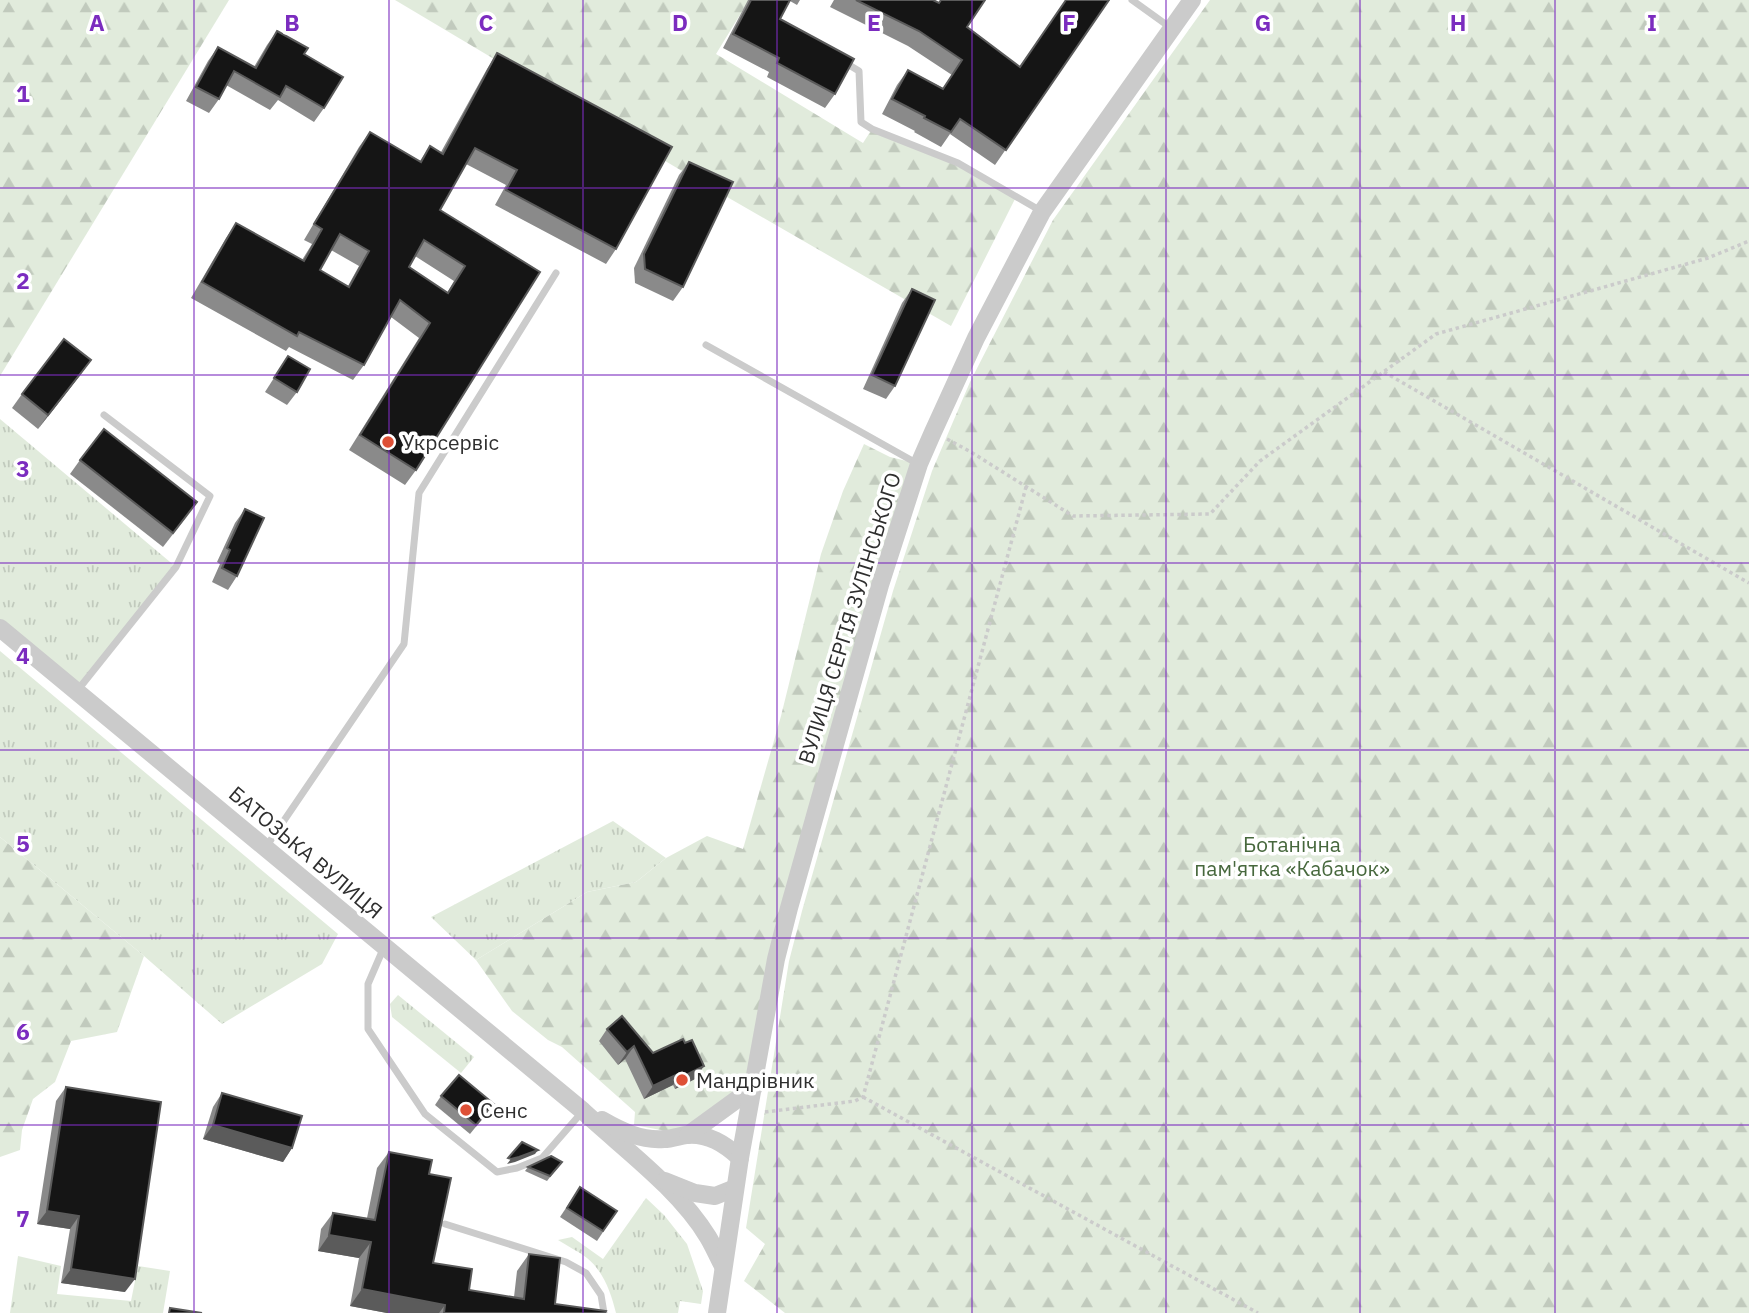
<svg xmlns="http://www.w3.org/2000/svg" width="1749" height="1313" font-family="'IBM Plex Sans',sans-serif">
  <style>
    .grass { fill: url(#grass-tufts) }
    .forest { fill: url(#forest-firs) }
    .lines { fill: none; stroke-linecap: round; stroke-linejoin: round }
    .path { stroke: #cbcbcb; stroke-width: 3.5; stroke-dasharray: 3.5 3.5; stroke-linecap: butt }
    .service { stroke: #cbcbcb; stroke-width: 7 }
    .tertiary { stroke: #cbcbcb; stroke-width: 18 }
    .wall { fill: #8a8a8a; fill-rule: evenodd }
    .shaded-wall { fill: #5b5b5b }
    .building { fill: #151515; stroke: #5b5b5b; stroke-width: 2; fill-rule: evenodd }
    .grid { fill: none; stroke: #7b2cbf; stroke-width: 2; stroke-opacity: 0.55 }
    .poi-dot { fill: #de5036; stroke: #fff; stroke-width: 2.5 }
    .labels { text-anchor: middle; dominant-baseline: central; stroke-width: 7; stroke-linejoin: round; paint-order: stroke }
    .poi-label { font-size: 21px; fill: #2e2e2e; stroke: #fff; text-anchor: start }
    .street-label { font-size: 21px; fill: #2e2e2e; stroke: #fff }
    .park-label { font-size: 21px; fill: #47683d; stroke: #fff }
    .grid-label { font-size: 23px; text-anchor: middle; font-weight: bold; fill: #7b2cbf; stroke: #fff; stroke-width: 7; stroke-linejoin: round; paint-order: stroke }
  </style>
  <defs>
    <pattern id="grass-tufts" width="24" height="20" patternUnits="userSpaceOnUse" patternTransform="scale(1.75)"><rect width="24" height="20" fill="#e1ebdc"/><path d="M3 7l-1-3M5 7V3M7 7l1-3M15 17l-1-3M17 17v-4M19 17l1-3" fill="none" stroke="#c1cabd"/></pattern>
    <pattern id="forest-firs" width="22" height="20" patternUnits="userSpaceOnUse" patternTransform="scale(1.75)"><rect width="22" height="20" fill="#e1ebdc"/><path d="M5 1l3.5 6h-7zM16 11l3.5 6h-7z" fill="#c1cabd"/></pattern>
  </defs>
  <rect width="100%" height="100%" fill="#fff"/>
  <!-- grass -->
  <g class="grass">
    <path d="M0 419 176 567 77 692 0 628Z"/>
    <path d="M0 651 338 934 322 964 222 1024 144 956 0 837Z"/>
    <path d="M613 821 666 858 636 882 587 892 476 960 431 917Z"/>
    <path d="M398 995 474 1057 461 1073 392 1017 390 1004Z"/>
    <path d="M646 1198 664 1215 687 1244 703 1291 701 1304 680 1301 678 1313H616C611 1293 604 1272 587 1258 578 1251 567 1246 558 1240L572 1237 603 1259Z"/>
    <path d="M18 1256 61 1266 57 1294 131 1301 138 1266 170 1271 163 1313H10Z"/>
  </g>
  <!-- forest -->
  <g class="forest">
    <path d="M0 0H229L0 376Z"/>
    <path d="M395 0H749L716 54 863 143 872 129 958 163 1016 197 951 326 682 171Z"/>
    <path d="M1210 0H1749V1313H785L744 1281 765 1244 746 1228 789 961 802 911 893 591 932 471 970 382 1053 220Z"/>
    <path d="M864 444 890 457 919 464 789 908 754 1087 688 1135 634 1125 635 1112 562 1047 548 1040 512 1011 476 960 587 892 636 882 666 858 707 836 743 849 781 716 821 554 843 491Z"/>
    <path d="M0 837 144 956 117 1032 71 1041 55 1082 33 1099 22 1130 20 1150 0 1157Z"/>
  </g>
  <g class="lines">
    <!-- path -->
    <g class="path">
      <path d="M1384 372 1749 583"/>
      <path d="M947 439 971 452 1073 516 1210 514 1260 461 1436 334 1708 258 1749 241"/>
      <path d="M863 1097 1258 1313"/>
      <path d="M765 1112 855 1101 863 1097 1026 487"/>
    </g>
    <!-- service -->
    <g class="service">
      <path d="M1132 0 1171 28"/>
      <path d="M844 62 859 71 861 122 872 129 958 163 1041 211"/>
      <path d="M706 345 918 464"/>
      <path d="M77 691 176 567 210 496 104 415"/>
      <path d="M266 847 404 644 419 493 556 273"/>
      <path d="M384 947 368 984V1029L425 1114 497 1172 517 1168 542 1158 583 1111"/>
      <path d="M445 1224 566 1262 586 1273 601 1295 604 1313"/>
    </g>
    <!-- tertiary -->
    <g class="tertiary">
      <path d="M0 628 583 1111C624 1149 679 1189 708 1237 714 1247 718 1257 723 1266"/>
      <path d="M602 1120C621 1131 642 1141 664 1139 672 1139 679 1136 686 1135 708 1133 725 1144 740 1158"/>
      <path d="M688 1135 754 1087"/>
      <path d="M665 1181 695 1193 715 1196 735 1188"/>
      <path d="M717 1313 740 1158 776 959 789 908 880 585 919 464 933 432 976 338 1042 212 1192 0"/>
    </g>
  </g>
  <!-- wall -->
  <g class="wall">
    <path d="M748 0H800L797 5 790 1 780 19 835 94 825 108 767 77 769 72 723 48Z"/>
    <path d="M834 0H933L1020 67 1109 0 995 165 950 134 941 147 914 132 915 131 882 114 897 85 908 70 943 88 952 75 908 46 830 7Z"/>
    <path d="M277 31 304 54 324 108 314 122 278 100 270 110 226 85 219 99 209 113 186 101 208 61 218 47 254 67 267 45Z"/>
    <path d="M497 53 616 249 606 264 495 205 506 185 466 164 440 210 540 272 416 470 405 485 349 450 419 338 391 317 364 365 353 380 289 347 286 351 191 298 226 238 236 223 302 260 312 244 304 240 359 147 370 132 420 161 430 146 441 152 487 69ZM331 250 359 266 348 286 320 270ZM415 256 454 281 447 293 409 267Z"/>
    <path d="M689 162 683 287 673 301 635 283 634 268 679 175Z"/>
    <path d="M912 289 895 386 886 399 863 389 902 303Z"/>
    <path d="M288 356 297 392 287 405 265 392Z"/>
    <path d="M81 374 38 429 12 408 22 394Z"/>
    <path d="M80 460 187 516 163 547 70 474Z"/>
    <path d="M245 509 237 576 228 590 212 582 220 564 217 562 235 523Z"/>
    <path d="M607 1029 653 1053 695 1079 675 1089 673 1085 644 1099 625 1059 618 1065 599 1041Z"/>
    <path d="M66 1087 125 1292 61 1283 70 1229 37 1224 56 1101Z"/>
    <path d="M222 1093 292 1148 283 1162 203 1139 213 1107Z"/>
    <path d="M441 1096 487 1113 470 1134 435 1105Z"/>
    <path d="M389 1152 429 1174 433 1263 469 1290 514 1297 517 1271 529 1254 555 1304 605 1313H387L350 1306 359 1258 318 1251 321 1229 333 1213 367 1218 377 1168Z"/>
    <path d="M562 1162 547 1181 525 1171 528 1167Z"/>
    <path d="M580 1187 617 1211 597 1241 560 1217Z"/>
  </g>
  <!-- shaded-wall -->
  <g class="shaded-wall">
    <path d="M91 360 81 374 38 429 48 415Z"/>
    <path d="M634 1046 625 1059 618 1065 627 1052Z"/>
    <path d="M704 1066 695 1079 675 1089 684 1076Z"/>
    <path d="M682 1072 673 1085 644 1099 653 1086Z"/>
    <path d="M213 1125 292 1148 283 1162 203 1139Z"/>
    <path d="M538 1150 535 1154 515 1162 507 1164 511 1159Z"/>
    <path d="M47 1211 79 1216 70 1229 37 1224Z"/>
    <path d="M329 1235 371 1242 359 1258 318 1251Z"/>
    <path d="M71 1269 135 1279 125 1292 61 1283Z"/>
    <path d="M362 1289 445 1305 439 1313H387L350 1306Z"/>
  </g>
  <!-- building -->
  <g class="building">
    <path d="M751 0H790L780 19 854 59 835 94 777 63 779 58 733 34Z"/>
    <path d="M856 0H933L939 3 941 0H985L967 27 1020 67 1066 0H1109L1006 150 960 119 951 132 924 118 925 116 892 99 908 70 943 89 962 60 919 31Z"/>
    <path d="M277 31 308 48 304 54 343 77 324 108 286 86 280 97 234 71 219 99 196 87 218 47 256 68Z"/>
    <path d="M497 53 672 147 616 249 506 190 517 170 475 148 440 210 540 272 416 470 360 435 430 323 400 300 364 365 299 332 297 336 202 282 236 223 304 261 322 229 314 224 370 132 421 162 430 146 443 154ZM340 234 369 251 349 287 320 270ZM424 240 465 266 448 293 409 267Z"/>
    <path d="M689 162 733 182 683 287 645 269 644 254Z"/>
    <path d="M912 289 935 300 895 386 872 375Z"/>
    <path d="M64 339 91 360 48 415 22 394Z"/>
    <path d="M288 356 310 369 297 392 274 378Z"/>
    <path d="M104 429 197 502 173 533 80 460Z"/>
    <path d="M245 509 264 518 237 576 222 568 230 550 227 548Z"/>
    <path d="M622 1016 653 1053 683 1039 685 1043 692 1040 704 1066 684 1076 682 1072 653 1086 634 1046 627 1052 607 1029Z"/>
    <path d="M459 1075 494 1104 476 1125 441 1096Z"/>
    <path d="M66 1087 161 1102 135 1279 71 1269 79 1216 47 1211Z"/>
    <path d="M222 1093 302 1116 292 1148 213 1125Z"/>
    <path d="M522 1142 538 1150 519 1157 511 1159 508 1158Z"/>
    <path d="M389 1152 432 1160 429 1174 451 1178 433 1263 472 1269 469 1290 524 1299 529 1254 560 1258 555 1304 606 1311 605 1313H444L445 1305 362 1289 371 1242 329 1235 333 1213 375 1220Z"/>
    <path d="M551 1156 562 1162 550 1176 528 1167Z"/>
    <path d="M580 1187 617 1211 603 1231 567 1208Z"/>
    <path d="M170 1308 202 1313H169Z"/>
  </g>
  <!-- grid -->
  <path class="grid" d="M194 0V1313M389 0V1313M583 0V1313M777 0V1313M972 0V1313M1166 0V1313M1360 0V1313M1555 0V1313M0 188H1749M0 375H1749M0 563H1749M0 750H1749M0 938H1749M0 1125H1749"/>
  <!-- markers -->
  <g class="poi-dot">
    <circle cx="388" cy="442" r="7"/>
    <circle cx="682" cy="1080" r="7"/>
    <circle cx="466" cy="1110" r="7"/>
  </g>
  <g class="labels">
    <!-- poi labels -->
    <g class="poi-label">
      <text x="402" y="442">Укрсервіс</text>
      <text x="696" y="1080">Мандрівник</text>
      <text x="480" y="1110">Сенс</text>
    </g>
    <!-- street labels -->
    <g class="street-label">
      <text transform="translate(849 618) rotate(-73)">ВУЛИЦЯ СЕРГІЯ ЗУЛІНСЬКОГО</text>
      <text transform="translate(306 852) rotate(40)">БАТОЗЬКА ВУЛИЦЯ</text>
    </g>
    <!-- park labels -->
    <g class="park-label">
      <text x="1292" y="844">Ботанічна<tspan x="1292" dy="24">пам'ятка «Кабачок»</tspan></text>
    </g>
  </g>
  <g class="grid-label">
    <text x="97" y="31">A</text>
    <text x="292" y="31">B</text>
    <text x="486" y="31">C</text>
    <text x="680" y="31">D</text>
    <text x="874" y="31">E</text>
    <text x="1069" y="31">F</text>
    <text x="1263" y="31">G</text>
    <text x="1458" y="31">H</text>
    <text x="1652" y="31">I</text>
    <text x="23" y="102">1</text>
    <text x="23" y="289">2</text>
    <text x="23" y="477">3</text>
    <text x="23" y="664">4</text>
    <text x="23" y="852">5</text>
    <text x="23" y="1040">6</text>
    <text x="23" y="1227">7</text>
  </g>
</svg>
